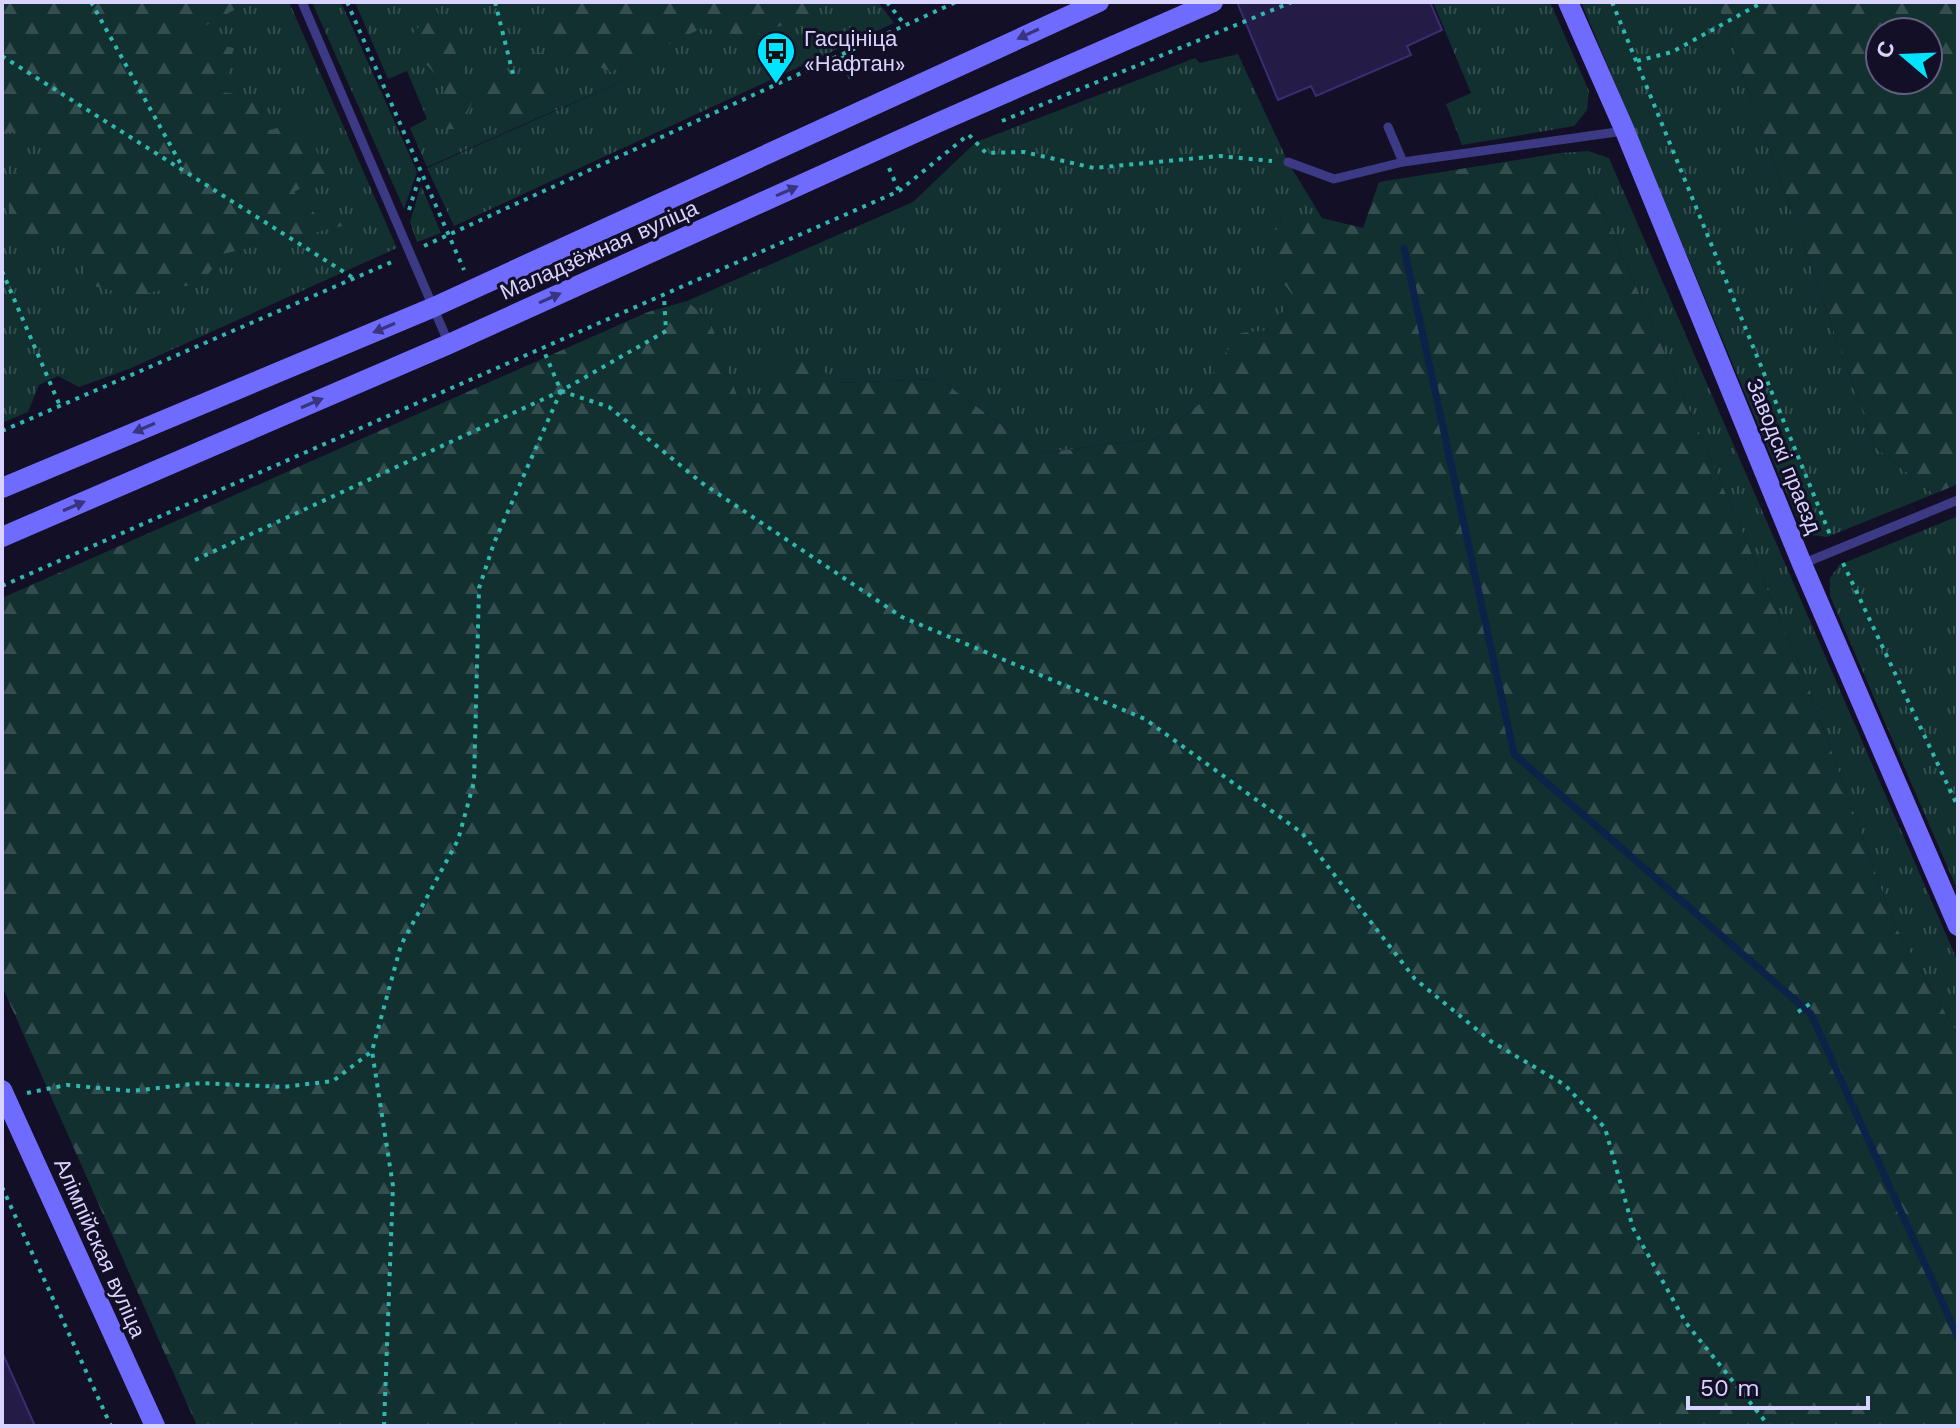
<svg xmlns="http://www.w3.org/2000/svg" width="1960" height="1428" font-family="'Work Sans',sans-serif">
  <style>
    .grass { fill: url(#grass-tufts) }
    .forest { fill: url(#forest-firs); fill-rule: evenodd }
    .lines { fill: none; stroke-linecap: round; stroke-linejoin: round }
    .stream { stroke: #0c2248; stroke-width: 7 }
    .building { fill: #241b47; stroke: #3b2d73; stroke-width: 2 }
    .path { stroke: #2fb8b0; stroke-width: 4; stroke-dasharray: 4 6; stroke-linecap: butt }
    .lane { stroke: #3d3a85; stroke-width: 9 }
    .secondary { stroke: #6f6bff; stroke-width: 20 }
    .oneway { fill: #38347d }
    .labels { text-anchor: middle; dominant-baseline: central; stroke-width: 6; stroke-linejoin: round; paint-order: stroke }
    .poi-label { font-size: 22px; fill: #d9d4ff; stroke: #130f26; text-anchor: start }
    .street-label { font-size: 22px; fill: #d9d4ff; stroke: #130f26 }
  </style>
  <defs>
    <pattern id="grass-tufts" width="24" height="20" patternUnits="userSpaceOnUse" patternTransform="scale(2)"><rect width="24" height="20" fill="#12302f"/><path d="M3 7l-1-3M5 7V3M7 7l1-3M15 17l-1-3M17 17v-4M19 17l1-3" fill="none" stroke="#344d4e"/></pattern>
    <pattern id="forest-firs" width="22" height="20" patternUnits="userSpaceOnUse" patternTransform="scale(2)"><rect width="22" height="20" fill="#12302f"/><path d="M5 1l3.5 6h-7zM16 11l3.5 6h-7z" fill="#344d4e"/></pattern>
  </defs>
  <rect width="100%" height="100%" fill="#130f26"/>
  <!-- grass -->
  <g class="grass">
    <path d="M2 2H289L397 248 129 369 79 387 58 376 39 385 28 412 2 423Z"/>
    <path d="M312 2H341L417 172 404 209Z"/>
    <path d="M355 2H878L894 23 454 226 427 168 654 67 427 167 410 128 427 119 407 71 388 79Z"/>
    <path d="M1433 2H1550L1589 91 1587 110 1574 126 1462 145 1446 104 1471 93Z"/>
    <path d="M1581 2H1717L1875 447 1934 494 1827 537 1812 535 1801 527Z"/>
    <path d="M1238 54 1288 162 1322 218H1280L1295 298 1267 330 1215 366 1213 393 1156 439 1040 453 939 379 835 383 764 404 737 398 710 321 687 301 913 202 976 142 1195 58 1200 63Z"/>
    <path d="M1588 151 1609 158 1958 962V1035L1894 924 1803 672 1594 190 1560 153Z"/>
    <path d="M421 185 441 233 417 242 410 222Z"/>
    <path d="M1958 516V891L1830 596V578L1839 565Z"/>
  </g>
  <!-- forest -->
  <g class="forest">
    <path d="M2 2H233L234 10 185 37 234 48 221 92 262 98 269 130 303 122 327 173 294 192 316 215 341 216 342 226 223 254 202 283 151 292 143 298 85 284 83 248 13 231 4 178 49 161 39 129 2 134Z"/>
    <path d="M562 2H828L803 18 748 37 702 28 611 72 525 35 564 7Z"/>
    <path d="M1717 2H1958V484L1934 494 1875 447ZM1928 32V80H1880V32Z"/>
    <path d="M435 7 475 95 461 129H438L445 85 406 42Z"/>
    <path d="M544 53 558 87 516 123 484 121 482 88 502 69 524 81 523 54Z"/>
    <path d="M1560 153 1594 190 1803 672 1894 924 1958 1035V1426H197L2 986V598L648 312 687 301 710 321 738 398 764 404 771 362 809 354 835 383 939 379 1040 453 1156 439 1213 393 1215 366 1241 333 1267 330 1295 298 1265 259 1281 218H1322L1363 228 1379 182Z"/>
  </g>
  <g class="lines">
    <!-- stream -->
    <path class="stream" d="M1404 248 1514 754 1811 1014 1958 1337"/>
  </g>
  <!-- building -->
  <g class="building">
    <path d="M1237 2H1430L1442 30 1407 46 1411 55 1316 96 1311 86 1278 100Z"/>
    <path d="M2 1352 35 1426H2Z"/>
  </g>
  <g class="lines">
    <!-- path -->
    <g class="path">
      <path d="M91 2 183 168"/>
      <path d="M347 2 464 270"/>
      <path d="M495 2 514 78"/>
      <path d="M887 2 905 25"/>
      <path d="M1612 2 1831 537"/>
      <path d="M2 56 355 279"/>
      <path d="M842 56 853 84"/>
      <path d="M1637 61 1672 52 1763 2"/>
      <path d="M1002 121 1292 2"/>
      <path d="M969 135 986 153 1024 152 1094 168 1219 156 1272 161"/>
      <path d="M889 168 899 191"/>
      <path d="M409 210 421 172"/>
      <path d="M424 246 956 2"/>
      <path d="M2 271 60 406"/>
      <path d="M561 391 609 407 702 483 902 617 1145 719 1302 833 1415 979 1492 1042 1565 1085 1605 1128 1633 1228 1686 1323 1769 1426"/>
      <path d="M2 431 394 261"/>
      <path d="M195 560 561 391 666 331 664 297"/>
      <path d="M1843 563 1958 807"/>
      <path d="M2 586 899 191 968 135"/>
      <path d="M1798 1012 1811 1003"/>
      <path d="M27 1093 67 1085 132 1091 201 1083 283 1087 333 1081 371 1052"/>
      <path d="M2 1187 111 1426"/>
      <path d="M384 1426 393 1186 372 1051 401 945 458 840 474 782 479 588 494 543 561 391 543 349"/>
    </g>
    <!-- lane -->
    <g class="lane">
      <path d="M302 2 449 344"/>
      <path d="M1388 127 1403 162 1624 131"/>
      <path d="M1288 162 1334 179 1403 162"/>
      <path d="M1802 564 1958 500"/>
    </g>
    <!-- secondary -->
    <g class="secondary">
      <path d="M1568 2 1625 131 1802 564 1958 926"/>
      <path d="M2 488 434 307 1099 2"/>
      <path d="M2 537 449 344 937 123 1213 2"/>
      <path d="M2 1090 155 1426"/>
    </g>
  </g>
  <!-- one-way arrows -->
  <defs><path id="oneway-solid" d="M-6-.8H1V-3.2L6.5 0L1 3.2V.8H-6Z" transform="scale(2)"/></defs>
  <g class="oneway">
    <use href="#oneway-solid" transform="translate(1028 34) rotate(155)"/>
    <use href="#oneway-solid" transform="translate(787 191) rotate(-24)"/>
    <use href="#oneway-solid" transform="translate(550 298) rotate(-24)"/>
    <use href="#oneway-solid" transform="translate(384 328) rotate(157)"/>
    <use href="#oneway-solid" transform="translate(312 403) rotate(-23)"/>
    <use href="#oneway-solid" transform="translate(144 428) rotate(157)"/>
    <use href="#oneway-solid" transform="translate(74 506) rotate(-23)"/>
  </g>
  <!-- icons -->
  <defs>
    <symbol id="bus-pin" viewBox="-11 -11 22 30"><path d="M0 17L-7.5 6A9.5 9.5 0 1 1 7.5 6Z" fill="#00e5ff" stroke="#130f26"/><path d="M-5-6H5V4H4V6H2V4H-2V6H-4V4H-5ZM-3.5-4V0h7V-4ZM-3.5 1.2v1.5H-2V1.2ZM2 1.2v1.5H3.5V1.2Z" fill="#111"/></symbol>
  </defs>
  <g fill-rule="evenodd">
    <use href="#bus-pin" x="754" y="29" width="44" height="60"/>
  </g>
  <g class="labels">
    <!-- poi labels -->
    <g class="poi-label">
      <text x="804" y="38">Гасцініца<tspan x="804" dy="25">«Нафтан»</tspan></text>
    </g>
    <!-- street labels -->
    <g class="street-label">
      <text transform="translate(599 250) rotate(-24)">Маладзёжная вуліца</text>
      <text transform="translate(1784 456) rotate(68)">Заводскі праезд</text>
      <text transform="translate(100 1248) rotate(66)">Алімпійская вуліца</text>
    </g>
  </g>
  <!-- border -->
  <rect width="1960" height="1428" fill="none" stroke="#d9d4ff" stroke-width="8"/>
  <!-- north arrow -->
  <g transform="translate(1904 56) rotate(289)"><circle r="38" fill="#130f26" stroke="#625e7d" stroke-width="2"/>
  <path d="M0-6L14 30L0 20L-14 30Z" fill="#00e5ff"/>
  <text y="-12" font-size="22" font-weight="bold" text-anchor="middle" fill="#d9d4ff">С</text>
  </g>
  <!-- scale -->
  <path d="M1688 1396v12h180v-12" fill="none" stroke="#d9d4ff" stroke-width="4"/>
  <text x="1700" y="1396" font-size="24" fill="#d9d4ff" stroke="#130f26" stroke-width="6" paint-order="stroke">50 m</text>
</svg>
